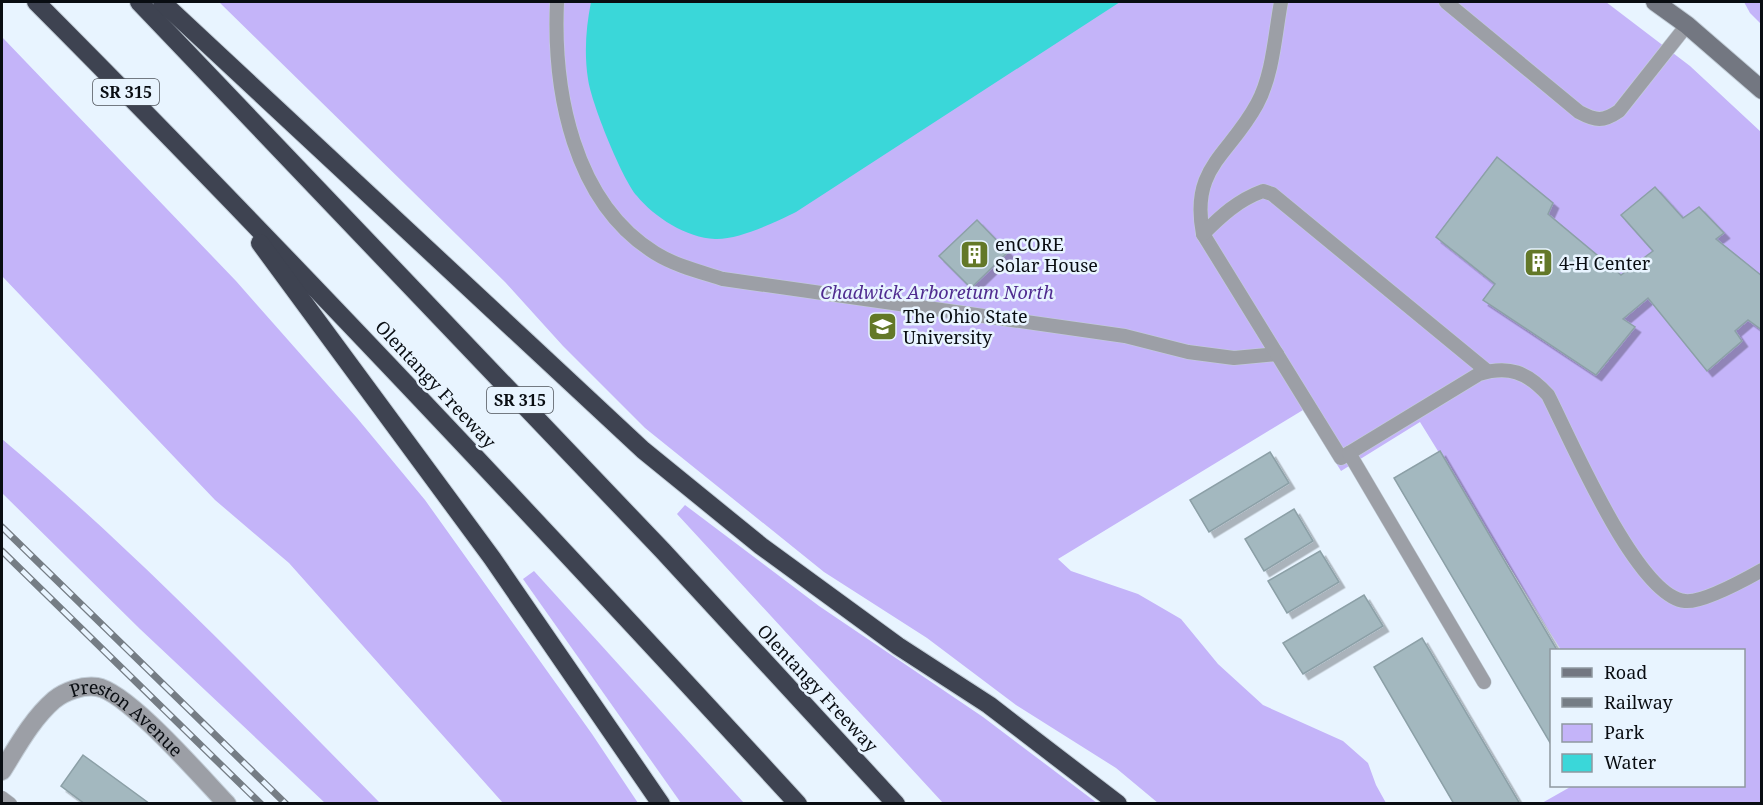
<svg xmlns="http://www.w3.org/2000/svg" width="1763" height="805" font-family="'Noto Serif',serif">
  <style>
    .green { fill: #c4b4f9 }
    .water { fill: #3ad7d9 }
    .building { fill: #a3b8bf; stroke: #8ca0a7; stroke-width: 1.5; filter: url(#shadow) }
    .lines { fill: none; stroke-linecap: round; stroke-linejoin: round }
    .lane-casing { stroke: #c4cfd9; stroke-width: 15 }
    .street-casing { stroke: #c4cfd9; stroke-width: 20 }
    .secondary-casing { stroke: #c4cfd9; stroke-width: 20 }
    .highway-casing { stroke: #c4cfd9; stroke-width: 20 }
    .lane { stroke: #9c9fa6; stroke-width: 14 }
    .street { stroke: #9c9fa6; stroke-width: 18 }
    .secondary { stroke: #737781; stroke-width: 18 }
    .highway { stroke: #3e4351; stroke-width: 18 }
    .rail-casing { stroke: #757d85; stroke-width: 7 }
    .rail { stroke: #e8f4ff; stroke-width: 4.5; stroke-dasharray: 14; stroke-linecap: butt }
    .labels { text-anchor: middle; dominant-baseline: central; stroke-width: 5; stroke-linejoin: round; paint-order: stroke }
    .shield { fill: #e8f4ff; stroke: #4c5259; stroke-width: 1.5 }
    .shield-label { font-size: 16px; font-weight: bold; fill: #090d12 }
    .poi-label { font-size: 18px; fill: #090d12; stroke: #e8f4ff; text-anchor: start }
    .park-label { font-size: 18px; font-style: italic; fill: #502c90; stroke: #e8f4ff }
    .street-label { font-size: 18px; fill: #090d12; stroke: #e8f4ff }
  </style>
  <defs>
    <filter id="shadow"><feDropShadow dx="5.5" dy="5.5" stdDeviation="0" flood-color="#0004"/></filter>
  </defs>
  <rect width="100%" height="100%" fill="#e8f4ff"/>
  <!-- green -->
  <g class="green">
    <path d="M219 2H1606L1690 66 1761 132V803H1542L1572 786H1744V650H1561L1420 422 1341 471 1303 410 1058 559 1071 571 1138 594 1181 619 1218 664 1263 705 1343 741 1368 763 1376 785 1386 803H1158L1116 768 1016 705 927 638 824 572 645 428 563 346 505 282Z"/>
    <path d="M1744 2H1761V24L1750 13Z"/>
    <path d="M2 37 236 281 357 418 425 500 592 734 638 803H503L289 563 215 500 2 276Z"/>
    <path d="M2 439C136 552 258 679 380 803H325L140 629 2 493Z"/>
    <path d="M685 505 819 606 983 717 1097 803H943L677 514Z"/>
    <path d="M534 571 744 803H681L523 579Z"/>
  </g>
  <!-- water -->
  <path class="water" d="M591 2H1120L796 212C776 222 738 240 715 239 687 238 654 217 637 196 622 179 591 102 588 79 584 53 586 27 591 2Z"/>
  <!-- building -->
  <g class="building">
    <path d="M1497 157 1553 203 1548 214 1621 275 1653 251 1621 215 1655 187 1683 218 1699 207 1724 233 1716 239 1762 276V330L1748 320 1735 331 1742 341 1707 371 1648 298 1623 319 1635 327 1596 375 1483 300 1495 284 1436 237Z"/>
    <path d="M977 220 1008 252 971 288 939 256Z"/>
    <path d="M1440 451 1557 650H1552V746L1394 478Z"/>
    <path d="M1270 452 1289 483 1209 532 1190 500Z"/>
    <path d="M1294 509 1313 541 1264 571 1245 539Z"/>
    <path d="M1320 551 1339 582 1287 613 1268 581Z"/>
    <path d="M1364 595 1383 626 1303 674 1283 643Z"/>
    <path d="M1422 638 1520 804H1454L1374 667Z"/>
    <path d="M83 755 150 804H85L61 786Z"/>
  </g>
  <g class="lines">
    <defs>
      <g id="lane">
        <path d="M557 2C553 91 573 202 655 253 676 266 701 272 723 279L1125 336 1188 352 1234 358 1277 354"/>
        <path d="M1281 2C1275 34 1273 75 1257 104 1229 156 1190 167 1203 234L1341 458 1479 374C1509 365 1527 372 1548 395 1570 438 1637 597 1685 601 1703 603 1746 579 1762 570"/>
        <path d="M1446 2 1579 112C1596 121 1603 122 1619 111L1687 25"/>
        <path d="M1203 234C1221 216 1238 200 1263 191L1272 194 1487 371"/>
        <path d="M1349 453 1484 682"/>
        <path d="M2 798 10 804"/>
      </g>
      <g id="street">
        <path id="s1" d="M2 771C17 747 32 719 54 700 65 691 83 685 97 687 128 692 202 778 227 804"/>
      </g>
      <path id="secondary" d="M1655 2 1687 25 1762 90"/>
      <g id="highway">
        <path d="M36 2C296 263 548 532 798 804"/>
        <path d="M139 2 663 551 896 804"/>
        <path d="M162 2 643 450 761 546 898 646 989 705 1118 804"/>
        <path d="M260 243 492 558 661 804"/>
      </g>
    </defs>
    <!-- lane casing -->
    <use href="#lane" class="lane-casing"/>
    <!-- street casing -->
    <use href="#street" class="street-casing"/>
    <!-- secondary casing -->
    <use href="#secondary" class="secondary-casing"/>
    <!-- highway casing -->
    <use href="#highway" class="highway-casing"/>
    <!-- lane -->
    <use href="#lane" class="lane"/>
    <!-- street -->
    <use href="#street" class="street"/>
    <!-- secondary -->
    <use href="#secondary" class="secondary"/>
    <!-- highway -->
    <use href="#highway" class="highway"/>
    <defs>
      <g id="rail">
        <path d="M2 527 286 804"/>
        <path d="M2 551 261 804"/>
      </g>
    </defs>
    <!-- rail casing -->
    <use href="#rail" class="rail-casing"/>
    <!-- rail -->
    <use href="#rail" class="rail"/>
  </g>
  <!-- icons -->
  <defs>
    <symbol id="building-square" viewBox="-11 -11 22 22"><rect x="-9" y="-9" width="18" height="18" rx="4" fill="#637828" stroke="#e8f4ff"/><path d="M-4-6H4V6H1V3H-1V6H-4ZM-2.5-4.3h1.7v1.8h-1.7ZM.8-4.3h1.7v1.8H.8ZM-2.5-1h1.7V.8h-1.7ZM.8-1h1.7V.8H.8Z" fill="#fff"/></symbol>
    <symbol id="university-square" viewBox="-11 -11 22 22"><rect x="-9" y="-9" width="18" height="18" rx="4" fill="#637828" stroke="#e8f4ff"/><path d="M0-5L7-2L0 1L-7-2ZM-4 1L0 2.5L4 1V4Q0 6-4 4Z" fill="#fff"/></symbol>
  </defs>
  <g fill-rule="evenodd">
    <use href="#building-square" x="958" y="238" width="33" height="33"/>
    <use href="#building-square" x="1522" y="246" width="33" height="33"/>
    <use href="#university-square" x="866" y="310" width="33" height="33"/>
  </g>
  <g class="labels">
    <!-- shield labels -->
    <g class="shield">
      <rect x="93" y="79" width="66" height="26" rx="4.5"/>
      <rect x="487" y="387" width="66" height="26" rx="4.5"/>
    </g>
    <g class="shield-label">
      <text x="126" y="92">SR 315</text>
      <text x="520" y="400">SR 315</text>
    </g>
    <!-- poi labels -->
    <g class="poi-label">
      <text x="995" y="244">enCORE<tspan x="995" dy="21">Solar House</tspan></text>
      <text x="1559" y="263">4-H Center</text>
      <text x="903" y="316">The Ohio State<tspan x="903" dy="21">University</tspan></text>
    </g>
    <!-- park labels -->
    <g class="park-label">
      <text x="937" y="292">Chadwick Arboretum North</text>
    </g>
    <!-- street labels -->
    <g class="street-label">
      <text transform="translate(436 384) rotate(47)">Olentangy Freeway</text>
      <text transform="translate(818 688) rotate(47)">Olentangy Freeway</text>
      <text stroke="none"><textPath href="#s1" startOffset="174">Preston Avenue</textPath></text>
    </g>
  </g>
  <!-- border -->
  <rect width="1763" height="805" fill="none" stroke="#090d12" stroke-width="6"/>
  <!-- legend -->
  <rect x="1550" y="649" width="195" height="138" fill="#e8f4ff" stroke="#8f98a0" stroke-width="1.5"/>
  <rect x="1562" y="668" width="30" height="9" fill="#737781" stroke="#8f98a0" stroke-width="1.5"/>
  <text x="1604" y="679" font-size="18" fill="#090d12">Road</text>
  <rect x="1562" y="698" width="30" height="9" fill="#757d85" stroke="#8f98a0" stroke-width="1.5"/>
  <text x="1604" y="709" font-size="18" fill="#090d12">Railway</text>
  <rect x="1562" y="724" width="30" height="18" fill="#c4b4f9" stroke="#8f98a0" stroke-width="1.5"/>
  <text x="1604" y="739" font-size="18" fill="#090d12">Park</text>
  <rect x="1562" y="754" width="30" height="18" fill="#3ad7d9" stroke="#8f98a0" stroke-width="1.5"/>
  <text x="1604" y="769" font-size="18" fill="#090d12">Water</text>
</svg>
